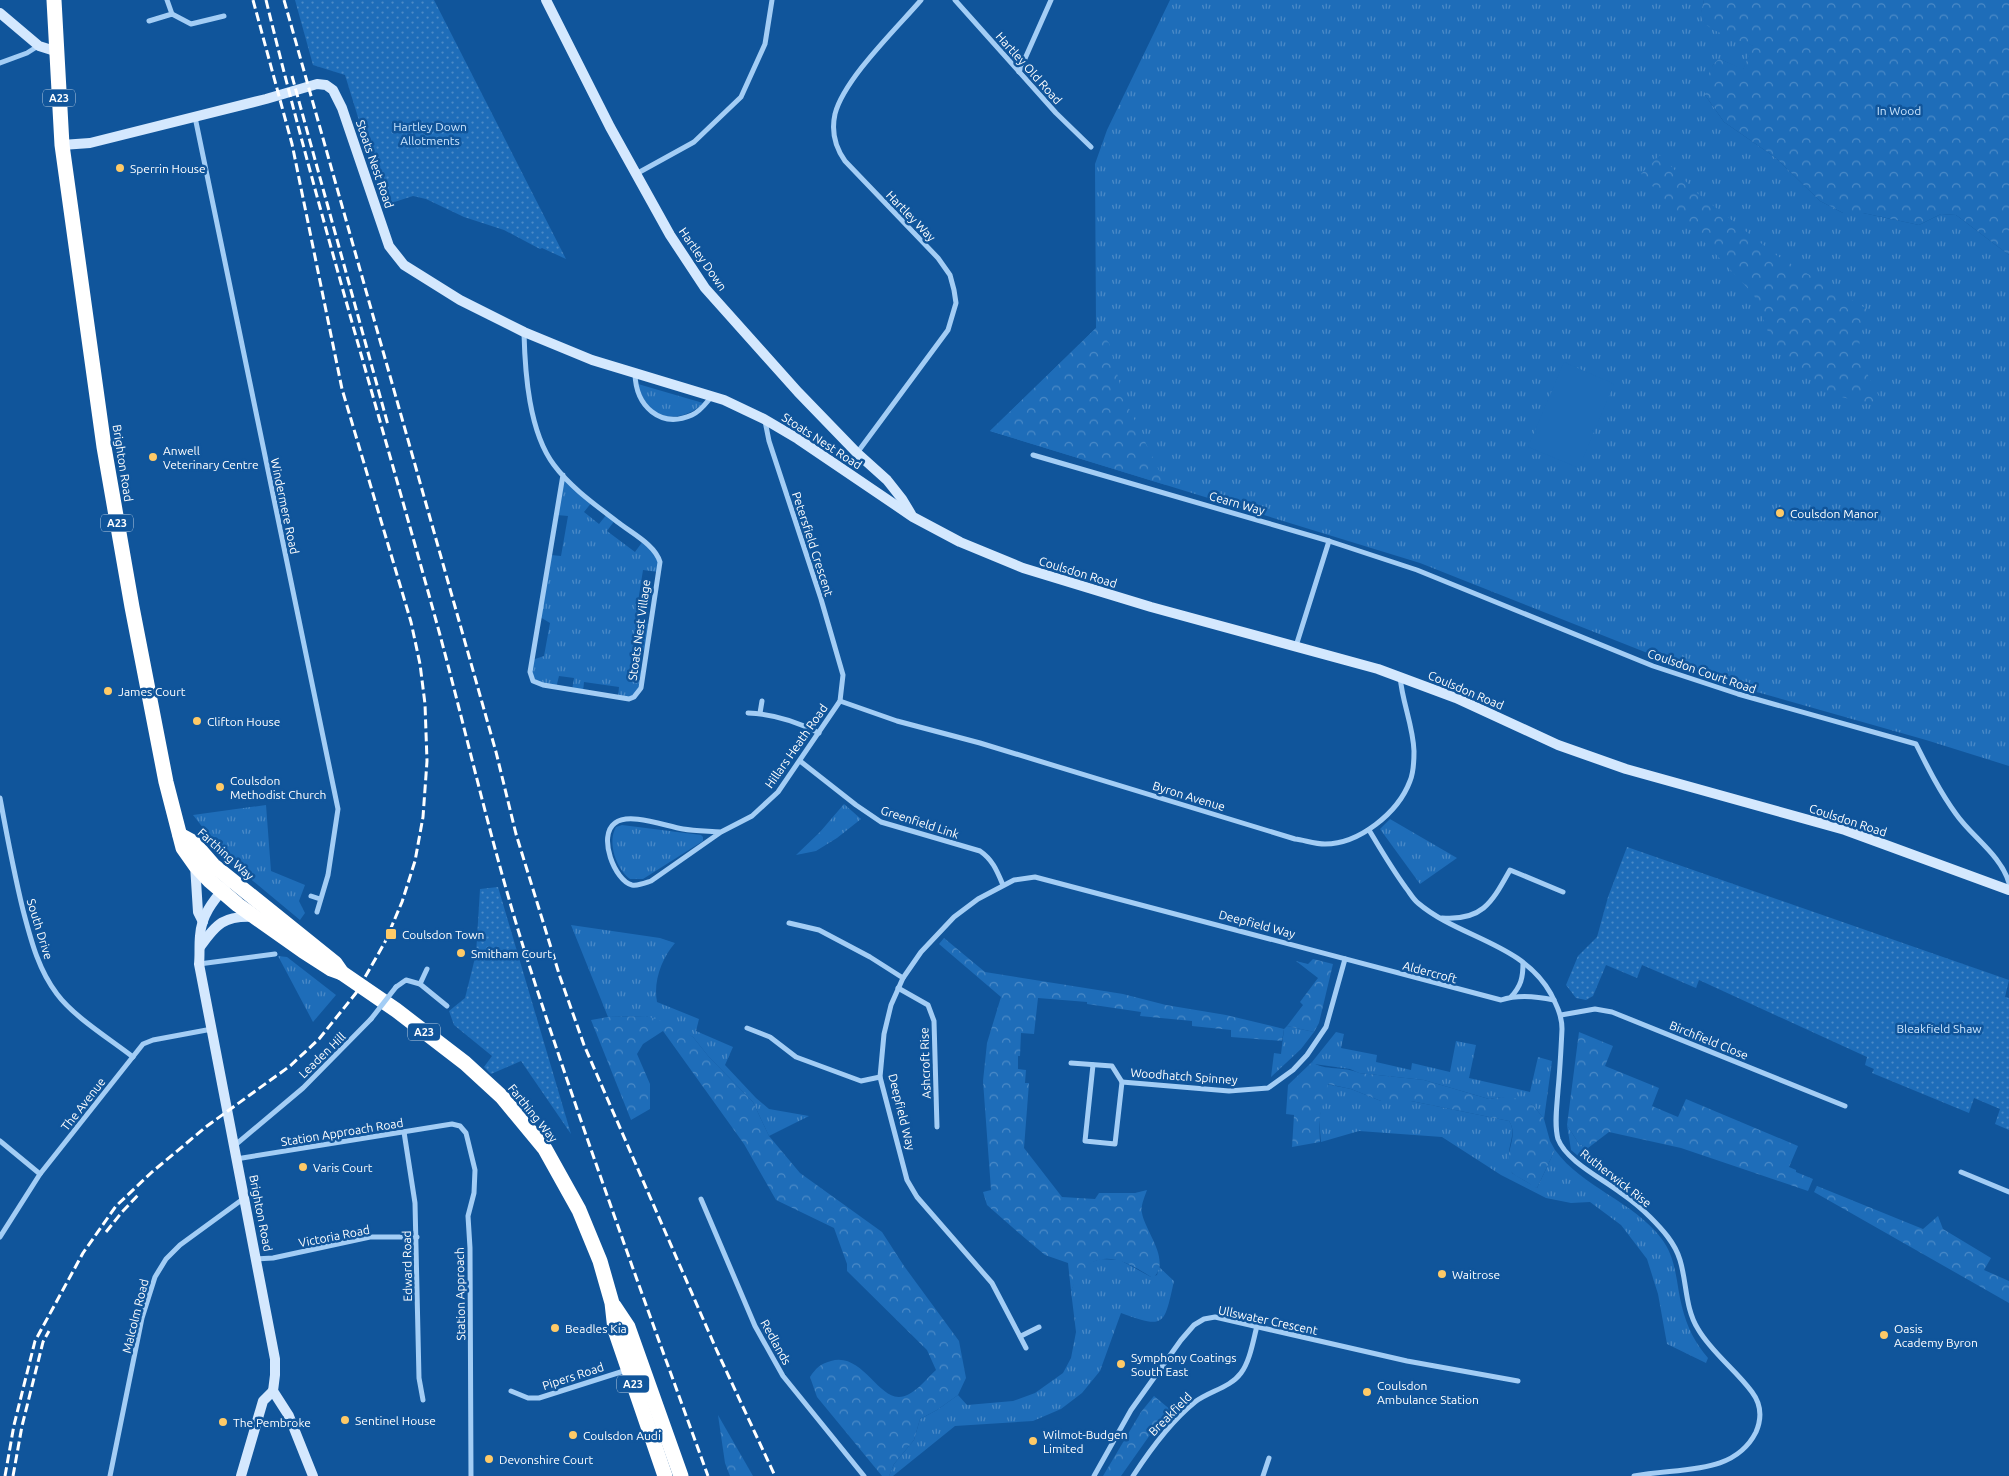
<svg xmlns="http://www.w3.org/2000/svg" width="2009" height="1476" font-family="Ubuntu,sans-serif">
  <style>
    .grass { fill: url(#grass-tufts) }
    .forest { fill: url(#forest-crowns) }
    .park { fill: url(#park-dots) }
    .pitch { fill: #1e6db9 }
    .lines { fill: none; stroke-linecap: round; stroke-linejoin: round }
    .street { stroke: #a3cdf5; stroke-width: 5 }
    .secondary { stroke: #d4e8fe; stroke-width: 10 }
    .highway { stroke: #fff; stroke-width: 15 }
    .rail { stroke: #fff; stroke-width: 3; stroke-dasharray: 9 4; stroke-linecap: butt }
    .street-bridge { stroke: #a3cdf5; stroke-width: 5 }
    .poi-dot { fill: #ffca67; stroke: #10559b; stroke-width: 2 }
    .labels { text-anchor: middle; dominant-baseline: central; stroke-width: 5; stroke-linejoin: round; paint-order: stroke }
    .shield { fill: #10559b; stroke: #b7cce1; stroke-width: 1 }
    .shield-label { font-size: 11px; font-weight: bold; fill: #fff }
    .street-label { font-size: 12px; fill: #fff; stroke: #10559b }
    .park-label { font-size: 12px; fill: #cce6fe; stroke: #10559b }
    .poi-label { font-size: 12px; fill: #fff; stroke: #10559b; text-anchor: start }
  </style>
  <defs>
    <pattern id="grass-tufts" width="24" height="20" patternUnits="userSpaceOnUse" patternTransform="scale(1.25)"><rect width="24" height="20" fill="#1e6db9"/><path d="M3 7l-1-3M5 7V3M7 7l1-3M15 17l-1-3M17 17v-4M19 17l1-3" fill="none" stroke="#4b8ac7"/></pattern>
    <pattern id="forest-crowns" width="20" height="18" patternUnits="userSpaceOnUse" patternTransform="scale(1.25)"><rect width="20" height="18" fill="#1e6db9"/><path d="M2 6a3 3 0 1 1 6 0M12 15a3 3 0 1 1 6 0" fill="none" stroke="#4b8ac7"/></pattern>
    <pattern id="park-dots" width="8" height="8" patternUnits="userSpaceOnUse" patternTransform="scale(1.25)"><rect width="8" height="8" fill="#1e6db9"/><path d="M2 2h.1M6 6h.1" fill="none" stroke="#4b8ac7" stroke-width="1.8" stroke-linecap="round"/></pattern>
  </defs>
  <rect width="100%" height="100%" fill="#10559b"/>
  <!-- grass -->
  <g class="grass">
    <path d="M1170 0H1704L1701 14 1713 29 1754 46 1743 70 1720 59 1713 65 1705 95 1724 122 1776 158 1820 201 1843 213H1863L1919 225 1941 214 1956 215 2009 255V766L1926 740 1739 687 1655 656 1420 563 990 431 1096 328 1095 164 1107 130Z"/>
    <path d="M638 384 703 403C689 418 662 423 648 405 643 399 640 391 638 384Z"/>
    <path d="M563 475 592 502 584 512 599 524 607 514 615 520 607 531 635 552 643 541 658 556V572L643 570 635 621 649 624 646 651 635 649 632 669 643 671 641 688 634 697H618L619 687 584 682 583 692 572 690 574 678 559 676 556 688 533 681 530 672 532 660 544 656 550 623 540 617 551 555 561 556 568 516 557 515Z"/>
    <path d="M844 804 861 819 837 838 816 851 796 855 820 832Z"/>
    <path d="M266 805 271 871 305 885 299 901 305 913 300 920 229 861 193 815Z"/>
    <path d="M1390 819 1457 858 1420 884 1380 829Z"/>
    <path d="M622 825 701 835 703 837V841L643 879H630C616 869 607 842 616 827Z"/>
    <path d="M571 925 660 938 675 943C662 958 653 981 657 1002L699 1019 696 1031 733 1047 725 1065 756 1098 769 1109 809 1116 769 1136 753 1102 709 1057 693 1037 646 1016 608 1017Z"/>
    <path d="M278 956 287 957 336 995 313 1022Z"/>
    <path d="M1287 1026 1314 1032 1301 1049 1271 1077 1274 1053 1281 1054 1284 1029Z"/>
    <path d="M1336 1032 1344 1034 1341 1048 1377 1055 1376 1062 1411 1070 1412 1063 1450 1072 1456 1041 1476 1045 1469 1078 1530 1092 1538 1057 1552 1061 1544 1119 1533 1105 1501 1097 1489 1099 1424 1080 1359 1073 1350 1069 1314 1064 1312 1062Z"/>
    <path d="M1326 1084 1351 1089 1381 1101H1411L1509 1121C1517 1132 1508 1144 1509 1157 1510 1162 1511 1168 1512 1173L1537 1188 1555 1150C1583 1188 1633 1201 1661 1238 1677 1258 1676 1284 1682 1307 1687 1327 1695 1343 1708 1358L1706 1363 1667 1344 1658 1294 1647 1259 1621 1225 1590 1202 1571 1203 1546 1198 1501 1175 1442 1137 1359 1131 1321 1142 1319 1120Z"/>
    <path d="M1567 1125 1579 1144 1588 1148 1607 1180 1571 1150Z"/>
    <path d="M1100 1259 1120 1260 1151 1277 1157 1275 1159 1267 1174 1281C1164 1326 1165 1329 1121 1313L1100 1371 1082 1393 1061 1409 1033 1421 955 1426 893 1476H889L894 1464 914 1440 920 1419 937 1410 958 1395 967 1405 1013 1401 1035 1393 1063 1373 1071 1358 1076 1332 1071 1291 1076 1278 1084 1268 1092 1262Z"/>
  </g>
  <!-- forest -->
  <g class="forest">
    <path d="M1704 0H2009V255L1956 215 1941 214 1919 225 1863 213H1843L1820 201 1776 158 1724 122 1705 95C1707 84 1708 64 1720 59L1743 69 1753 46C1742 41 1706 31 1702 19 1699 13 1703 6 1704 0Z"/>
    <path d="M1660 155 1697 193 1776 255 1867 309 1857 354 1885 408 1830 394 1775 350 1754 295 1641 174Z"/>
    <path d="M1096 328 1109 343 1123 396 1166 485 990 431Z"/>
    <path d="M944 938 985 972 1123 994 1166 1005 1226 1015 1284 1029 1282 1041 1231 1037V1030L1192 1026V1021L1140 1016 1141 1012 1087 1004V1002L1038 998 1034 1034 1021 1033 1020 1056H1018V1069L1026 1070 1025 1083H1029L1024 1148 1062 1197 1095 1199 1099 1193H1135L1147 1190C1145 1196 1140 1207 1142 1213 1145 1231 1171 1260 1154 1277H1151C1117 1255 1090 1246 1071 1291L1068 1263 1045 1255 1020 1234 987 1205 983 1192 991 1190 983 1081 987 1043 1001 997 939 944Z"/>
    <path d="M1313 959 1333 964 1319 1023 1314 1032 1287 1026 1303 1005 1300 1002 1318 978 1296 961 1308 964Z"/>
    <path d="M646 1016 669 1023 693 1037 709 1057 753 1102 769 1136 800 1173 882 1232 904 1266 959 1341 966 1378 958 1395 937 1410 920 1419 914 1440 894 1464 889 1476H882L817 1397 810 1377C816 1368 820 1364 831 1361 861 1352 878 1398 899 1397 913 1397 926 1379 936 1370L927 1350 847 1271V1264L834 1228 776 1200 744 1144 663 1031 643 1044 637 1054 650 1084V1109L631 1120 591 1020 608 1017Z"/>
    <path d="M1579 1032 1613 1046 1605 1066 1659 1088 1652 1106 1678 1117 1686 1099 1798 1146 1789 1167 1796 1170V1172L1813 1179 1808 1191 1681 1148 1609 1132 1588 1148 1579 1144 1567 1125Z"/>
    <path d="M1312 1062C1324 1071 1345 1066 1359 1073L1424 1080 1489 1099 1501 1097 1515 1098 1533 1105 1544 1119 1550 1141 1555 1150 1537 1188 1533 1187C1528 1180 1511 1177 1509 1167 1505 1152 1519 1135 1509 1121L1411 1101H1381L1351 1089 1328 1084 1319 1120 1320 1142 1292 1147 1294 1115 1286 1114 1288 1085Z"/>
    <path d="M1817 1186 1923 1229 1938 1216 1943 1229 1991 1258 1984 1270 2009 1281V1303L1814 1192Z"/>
    <path d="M1154 1396 1172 1411 1152 1432 1121 1476H1103L1141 1412Z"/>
    <path d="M718 1415 753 1476H730L725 1463Z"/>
  </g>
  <!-- park -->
  <g class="park">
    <path d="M295 0H434L566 259 542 248 540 249 504 230 464 217 426 199 413 196 385 205 345 75 313 65Z"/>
    <path d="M1627 847 2009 980 2005 997 2009 998V1130L1995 1124 2000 1109 1974 1098 1969 1113 1872 1073 1874 1069 1865 1065 1867 1057 1699 980 1696 988 1642 965 1637 978 1606 965 1593 996 1586 1000 1576 998 1566 985 1578 956 1597 937 1608 897Z"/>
    <path d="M498 887 571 1134 521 1061 491 1074 484 1067 492 1056 454 1025 449 1011 465 998 476 954 480 889Z"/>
  </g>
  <!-- pitch -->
  <path class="pitch" d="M1564 362 1614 384 1579 468 1528 447Z"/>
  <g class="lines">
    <!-- street -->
    <g class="street">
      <path d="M167 0 172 14"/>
      <path d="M955 0 1056 113 1091 147"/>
      <path d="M149 21 172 14 191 24 224 16"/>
      <path d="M0 63 27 53 38 46"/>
      <path d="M1019 72 1051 0"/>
      <path d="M195 117 338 809 328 875 317 912"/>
      <path d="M636 174 694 142 741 97 765 44 772 0"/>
      <path d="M524 333C525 373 529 432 554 465 571 488 597 506 619 523 633 534 655 545 660 562L641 688 634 697 629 699 543 685 533 681 530 672 563 475"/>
      <path d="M635 374C636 406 660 429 692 415 701 411 706 403 712 396"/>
      <path d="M857 453 948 330 956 303 954 290 950 275 938 258 845 161C835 147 831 132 835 114 844 79 897 28 921 0"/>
      <path d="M1033 455 1329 541 1417 570 1653 666 1738 694 1916 744C1928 768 1940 792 1956 814 1972 837 2001 855 2009 883"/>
      <path d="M1296 646 1329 541"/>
      <path d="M840 701 897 721 980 743 1295 839C1304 840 1315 844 1325 844 1359 844 1398 813 1410 781 1413 774 1414 760 1414 751 1413 725 1402 702 1400 676"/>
      <path d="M748 713C772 714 798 722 819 733"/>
      <path d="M760 713 762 701"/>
      <path d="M800 761 856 805 881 822 980 851C993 860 997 871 1003 885"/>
      <path d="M0 798C7 836 14 873 23 910 31 940 38 969 57 994 74 1017 110 1039 133 1057"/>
      <path d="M1369 830C1381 850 1392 869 1406 888 1410 893 1413 899 1418 903 1459 938 1523 943 1551 994 1557 1006 1562 1016 1562 1029 1561 1050 1560 1070 1558 1090 1557 1106 1554 1124 1558 1139 1566 1161 1603 1179 1621 1193 1631 1200 1641 1208 1650 1217 1662 1229 1675 1243 1680 1260 1687 1283 1685 1308 1698 1329 1712 1353 1736 1370 1752 1392 1761 1404 1762 1418 1756 1432 1734 1476 1680 1467 1634 1476"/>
      <path d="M721 832C709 831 695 831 683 829 665 826 629 812 615 823 597 836 615 881 632 885 639 886 645 883 651 881L721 832 752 816 778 792 840 701 843 675 821 599 769 441 765 421"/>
      <path d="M311 896 320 899"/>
      <path d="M1442 918C1483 921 1492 902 1510 870L1563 892"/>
      <path d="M789 923 819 930 870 957 903 978"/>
      <path d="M199 964 275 954"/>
      <path d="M420 984 427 969"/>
      <path d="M396 987 406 980 420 984 447 1006"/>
      <path d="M898 988 928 1005 934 1021 937 1127"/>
      <path d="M1511 997C1521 986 1523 978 1523 963"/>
      <path d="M1561 1015 1595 1009 1612 1012 1845 1106"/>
      <path d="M747 1028 770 1037 796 1057 861 1081 880 1077"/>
      <path d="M1071 1063 1112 1066 1122 1082"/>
      <path d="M1093 1065 1085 1141 1115 1144 1122 1082 1229 1091 1268 1088 1293 1070 1307 1055 1326 1027 1345 959"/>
      <path d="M404 1132 415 1203 419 1378 423 1400"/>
      <path d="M0 1141 40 1174"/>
      <path d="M234 1146 303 1088 371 1019"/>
      <path d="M236 1159 452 1124 460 1126 466 1133 475 1170 474 1193 468 1216 470 1248 471 1476"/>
      <path d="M1961 1172 2009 1192"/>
      <path d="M701 1199 755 1326 783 1376 864 1476"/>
      <path d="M0 1237 40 1174 143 1044 153 1040 212 1029"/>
      <path d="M255 1259 273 1258 370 1237H417"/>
      <path d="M1021 1336 1039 1327"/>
      <path d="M1026 1348 992 1283 917 1197 907 1180 880 1077 884 1034 891 1005 903 978 921 952 954 917 978 899 1014 880 1035 877 1501 1000C1518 994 1536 996 1554 1000"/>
      <path d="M511 1391 528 1398H539L627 1370"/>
      <path d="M110 1476 142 1318 155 1277 166 1259 180 1245 243 1199"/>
      <path d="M1094 1476 1131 1410 1181 1340 1194 1325 1204 1319 1215 1317 1407 1361 1518 1381"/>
      <path d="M1133 1476C1150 1450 1170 1422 1195 1402 1209 1391 1230 1388 1241 1373 1250 1361 1253 1341 1257 1326"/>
      <path d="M1263 1476 1269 1458"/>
    </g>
    <!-- secondary -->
    <g class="secondary">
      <path d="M546 0 610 127 670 235 705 288 798 392 857 453 887 480 902 499 911 514"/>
      <path d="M0 13 39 46 58 52"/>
      <path d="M62 145 90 143 266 99 317 84 326 85 333 90 342 108 389 246 404 265 460 300 524 332 592 360 724 400 764 419 798 439 913 517 960 542 1023 568 1151 607 1378 669 1456 698 1558 745 1626 769 1845 830 2009 890"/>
      <path d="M195 865 198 912 203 922"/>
      <path d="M225 887C213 901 201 916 200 936 199 946 200 955 199 964L275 1359V1375L273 1391 289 1416 313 1476"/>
      <path d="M200 947C216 924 224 915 255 917"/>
      <path d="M241 1476 263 1401 273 1391"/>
    </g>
    <!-- highway -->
    <g class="highway">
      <path d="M54 0 62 145 104 447 132 607 166 782 183 848 195 865 210 881 238 905 303 951 331 969 342 973"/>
      <path d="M180 835 193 842 213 865 335 963 342 973 396 1010 465 1063 502 1097 545 1149 579 1210 600 1261 612 1303 615 1330 665 1476"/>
      <path d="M614 1306 628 1327 681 1476"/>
    </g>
    <!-- rail -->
    <g class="rail">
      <path d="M266 0C318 213 382 423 440 635 470 747 495 861 531 971 586 1141 647 1308 708 1476"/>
      <path d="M284 0 496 752 516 834 560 977 584 1045 717 1351 775 1476"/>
      <path d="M292 76 388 425"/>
      <path d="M106 1232 122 1212 139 1194"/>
      <path d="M5 1476 14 1425 35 1341 83 1253 116 1206 152 1172 207 1126 290 1066 319 1039 356 993 385 942 402 902 415 861 423 817 427 761 425 704 420 664 411 622 342 389 292 144 253 0"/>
      <path d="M13 1476 22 1426 43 1342 49 1331"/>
    </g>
    <!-- street-bridge -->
    <path class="street-bridge" d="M371 1019 396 987"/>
  </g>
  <!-- markers -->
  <g class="poi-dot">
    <circle cx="120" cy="168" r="5"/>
    <circle cx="153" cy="457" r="5"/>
    <circle cx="1780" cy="513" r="5"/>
    <circle cx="108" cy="691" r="5"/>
    <circle cx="197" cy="721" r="5"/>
    <circle cx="220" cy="787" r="5"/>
    <rect x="385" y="928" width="12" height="12" rx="2.5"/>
    <circle cx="461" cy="953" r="5"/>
    <circle cx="303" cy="1167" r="5"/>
    <circle cx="1442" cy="1274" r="5"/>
    <circle cx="555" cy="1328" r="5"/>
    <circle cx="1884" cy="1335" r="5"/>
    <circle cx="1121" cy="1364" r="5"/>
    <circle cx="1367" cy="1392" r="5"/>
    <circle cx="345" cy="1420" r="5"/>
    <circle cx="223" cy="1422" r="5"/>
    <circle cx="573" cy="1435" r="5"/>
    <circle cx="1033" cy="1441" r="5"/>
    <circle cx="489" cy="1459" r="5"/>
  </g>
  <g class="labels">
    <!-- shield labels -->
    <g class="shield">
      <rect x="43" y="89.5" width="32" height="17" rx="4"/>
      <rect x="101" y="514.5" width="32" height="17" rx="4"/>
      <rect x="408" y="1023.5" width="32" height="17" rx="4"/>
      <rect x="617" y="1375.5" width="32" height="17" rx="4"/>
    </g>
    <g class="shield-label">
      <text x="59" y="98">A23</text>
      <text x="117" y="523">A23</text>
      <text x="424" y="1032">A23</text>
      <text x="633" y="1384">A23</text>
    </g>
    <!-- street labels -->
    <g class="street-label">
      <text transform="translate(1029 68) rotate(48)">Hartley Old Road</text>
      <text transform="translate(375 164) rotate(71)">Stoats Nest Road</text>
      <text transform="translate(911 216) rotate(46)">Hartley Way</text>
      <text transform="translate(703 259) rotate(55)">Hartley Down</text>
      <text transform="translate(822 441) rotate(33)">Stoats Nest Road</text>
      <text transform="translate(123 463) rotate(81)">Brighton Road</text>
      <text transform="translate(1237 503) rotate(16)">Cearn Way</text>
      <text transform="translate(285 506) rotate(78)">Windermere Road</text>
      <text transform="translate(813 544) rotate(72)">Petersfield Crescent</text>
      <text transform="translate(1078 572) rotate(17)">Coulsdon Road</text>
      <text transform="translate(639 630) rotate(-82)">Stoats Nest Village</text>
      <text transform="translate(1702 671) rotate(19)">Coulsdon Court Road</text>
      <text transform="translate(1466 690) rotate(23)">Coulsdon Road</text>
      <text transform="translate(796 746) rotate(-55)">Hillars Heath Road</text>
      <text transform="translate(1189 796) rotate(17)">Byron Avenue</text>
      <text transform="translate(1848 820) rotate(18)">Coulsdon Road</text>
      <text transform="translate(920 822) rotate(18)">Greenfield Link</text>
      <text transform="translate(226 854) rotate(42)">Farthing Way</text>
      <text transform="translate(1257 924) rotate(15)">Deepfield Way</text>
      <text transform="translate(40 929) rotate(73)">South Drive</text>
      <text transform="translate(1430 972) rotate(15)">Aldercroft</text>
      <text transform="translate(1709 1040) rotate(22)">Birchfield Close</text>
      <text transform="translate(322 1055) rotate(-44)">Leaden Hill</text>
      <text transform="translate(925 1063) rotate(-92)">Ashcroft Rise</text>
      <text transform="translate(1184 1076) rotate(4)">Woodhatch Spinney</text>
      <text transform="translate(83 1104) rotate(-52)">The Avenue</text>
      <text transform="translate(902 1112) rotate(76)">Deepfield Way</text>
      <text transform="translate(533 1113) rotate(51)">Farthing Way</text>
      <text transform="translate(342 1132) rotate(-9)">Station Approach Road</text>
      <text transform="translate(1616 1178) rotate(38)">Rutherwick Rise</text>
      <text transform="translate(261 1213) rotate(79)">Brighton Road</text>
      <text transform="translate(334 1236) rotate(-11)">Victoria Road</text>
      <text transform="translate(407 1266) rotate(-91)">Edward Road</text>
      <text transform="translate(460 1294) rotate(-91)">Station Approach</text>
      <text transform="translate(135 1316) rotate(-76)">Malcolm Road</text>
      <text transform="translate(1268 1320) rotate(12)">Ullswater Crescent</text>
      <text transform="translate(776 1342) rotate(61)">Redlands</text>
      <text transform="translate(573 1376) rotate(-18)">Pipers Road</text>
      <text transform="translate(1170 1414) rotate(-45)">Breakfield</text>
    </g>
    <!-- park labels -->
    <g class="park-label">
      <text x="1899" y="110">In Wood</text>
      <text x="430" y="126">Hartley Down<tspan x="430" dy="14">Allotments</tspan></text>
      <text x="1939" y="1028">Bleakfield Shaw</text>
    </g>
    <!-- poi labels -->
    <g class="poi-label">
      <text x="130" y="168">Sperrin House</text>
      <text x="163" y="450">Anwell<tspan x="163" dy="14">Veterinary Centre</tspan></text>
      <text x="1790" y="513">Coulsdon Manor</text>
      <text x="118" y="691">James Court</text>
      <text x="207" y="721">Clifton House</text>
      <text x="230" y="780">Coulsdon<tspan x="230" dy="14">Methodist Church</tspan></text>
      <text x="402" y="934">Coulsdon Town</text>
      <text x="471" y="953">Smitham Court</text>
      <text x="313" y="1167">Varis Court</text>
      <text x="1452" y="1274">Waitrose</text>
      <text x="565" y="1328">Beadles Kia</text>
      <text x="1894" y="1328">Oasis<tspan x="1894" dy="14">Academy Byron</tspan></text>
      <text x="1131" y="1357">Symphony Coatings<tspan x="1131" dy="14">South East</tspan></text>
      <text x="1377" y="1385">Coulsdon<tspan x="1377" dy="14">Ambulance Station</tspan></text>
      <text x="355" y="1420">Sentinel House</text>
      <text x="233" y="1422">The Pembroke</text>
      <text x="1043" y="1434">Wilmot-Budgen<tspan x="1043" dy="14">Limited</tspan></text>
      <text x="583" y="1435">Coulsdon Audi</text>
      <text x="499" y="1459">Devonshire Court</text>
    </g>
  </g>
</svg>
